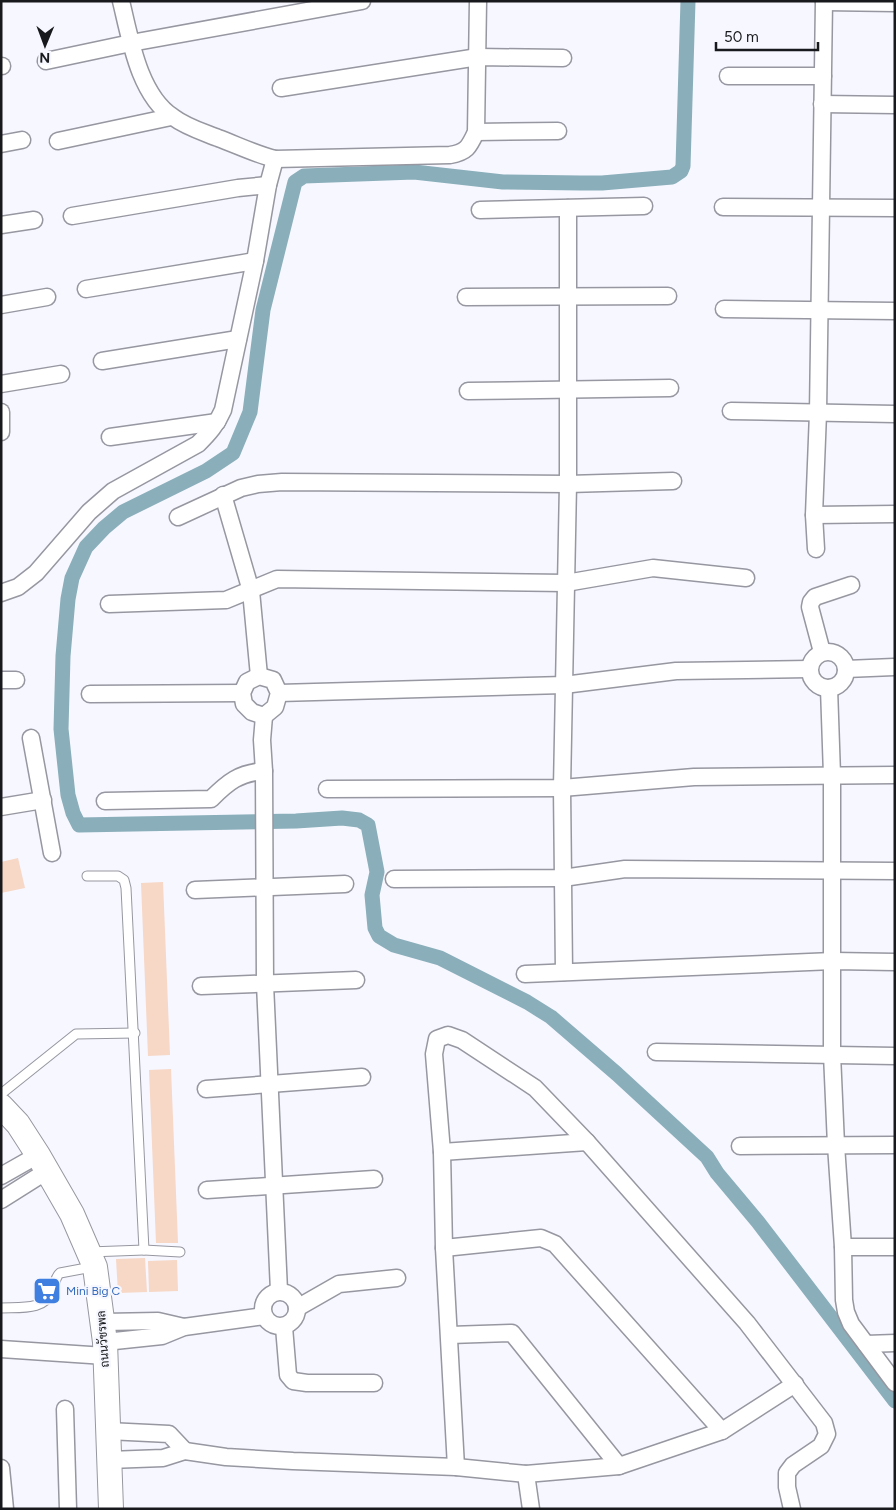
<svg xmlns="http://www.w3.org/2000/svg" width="896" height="1510" font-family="Figtree,Sarabun,sans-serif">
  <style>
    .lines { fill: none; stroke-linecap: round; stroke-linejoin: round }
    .canal { stroke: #8aaeba; stroke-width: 15 }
    .building { fill: #f7d7c6 }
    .lane-casing { stroke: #9697a0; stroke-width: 11 }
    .street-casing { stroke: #9697a0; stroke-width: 19 }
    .secondary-casing { stroke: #9697a0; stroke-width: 26 }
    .lane { stroke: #fff; stroke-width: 9 }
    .street { stroke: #fff; stroke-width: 16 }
    .secondary { stroke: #fff; stroke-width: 24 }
    .labels { text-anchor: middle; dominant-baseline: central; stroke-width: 4.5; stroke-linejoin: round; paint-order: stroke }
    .shop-label { font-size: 12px; fill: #366cbe; stroke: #f6f7ff; text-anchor: start }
    .street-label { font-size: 12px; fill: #18191c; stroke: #f6f7ff }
  </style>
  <rect width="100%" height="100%" fill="#f6f7ff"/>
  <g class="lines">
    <!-- canal -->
    <path class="canal" d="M688 1 683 166 681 171 672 177 602 183H581L503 182 414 172 304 176 295 182 263 310 250 412 233 453 206 471 123 512 104 528 86 547 72 578 68 599 63 656 61 729 68 795 73 813 79 825 296 821 342 818 359 820 368 825 377 872 372 895 375 928 379 936 394 945 440 958 527 1002 551 1017 617 1074 707 1157 717 1173 758 1222 895 1401"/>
  </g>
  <!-- building -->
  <g class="building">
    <path d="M18 858 25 888 1 893V862Z"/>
    <path d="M163 882 170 1055 148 1056 141 883Z"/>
    <path d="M171 1069 178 1243H156L149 1070Z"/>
    <path d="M145 1258 147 1292 118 1293 116 1259Z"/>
    <path d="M177 1260 178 1291 149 1292 148 1261Z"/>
  </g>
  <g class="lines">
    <defs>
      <g id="lane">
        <path d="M87 876H118L124 880 126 888 144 1250 89 1252"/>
        <path d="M1 1094 76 1034 135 1033"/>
        <path d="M144 1250 180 1252"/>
        <path d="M1 1308C20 1307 45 1311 53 1290 55 1284 55 1277 60 1273L92 1267"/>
      </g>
      <g id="street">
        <path d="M121 1C130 38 139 95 173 117 186 127 203 132 218 138 237 145 255 154 275 159L450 155C467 152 469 147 476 132L478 1"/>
        <path d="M824 2 895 3"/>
        <path d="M46 61 131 43 362 1"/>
        <path d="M1 66H2"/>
        <path d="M728 76H823"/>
        <path d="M281 88 478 57 563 58"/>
        <path d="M822 104 895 105"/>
        <path d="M476 132 558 131"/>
        <path d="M58 141 171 117"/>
        <path d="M1 144 22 140"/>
        <path d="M723 207 895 208"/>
        <path d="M480 210 644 206"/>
        <path d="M72 216 238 188 268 185"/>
        <path d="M1 225 34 220"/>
        <path d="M86 289 255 261"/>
        <path d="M466 297 668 296"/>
        <path d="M1 305 47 297"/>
        <path d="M724 309 895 311"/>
        <path d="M102 361 238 339"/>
        <path d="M1 384 61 374"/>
        <path d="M468 391 670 388"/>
        <path d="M731 411 895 414"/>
        <path d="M1 412V432"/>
        <path d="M110 437 217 422"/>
        <path d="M223 495 251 591 259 676"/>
        <path d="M814 515 895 514"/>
        <path d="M178 517 241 488 258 484 282 482 568 484 673 481"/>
        <path d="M816 549 814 515 818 413 824 1"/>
        <path d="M1 593 18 587 36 573 89 512 113 491 198 444C209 433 217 424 223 410L255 261 268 185 275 159"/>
        <path d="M109 604 226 600 277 579 566 583 653 568 746 578"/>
        <circle cx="828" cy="670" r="18"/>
        <path d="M822 652 810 607 811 602 815 597 851 585"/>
        <path d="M846 669 894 667"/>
        <path d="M259 676 273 680 279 693 275 707 264 716 252 712 244 704 242 693 247 682Z"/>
        <path d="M1 680H16"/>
        <path d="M829 688 832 775V1054L836 1145 843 1247 844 1300 846 1312 851 1324 895 1383"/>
        <path d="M279 693 564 685 676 671 809 669"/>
        <path d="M90 694 242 693"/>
        <path d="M264 716 262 740 264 771 265 984 279 1291"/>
        <path d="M31 738 52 853"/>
        <path d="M327 789 562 788 694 777 895 775"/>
        <path d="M105 801 211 799C228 782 239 773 264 771"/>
        <path d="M1 807 43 800"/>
        <path d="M394 879 563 878 625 869 895 871"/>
        <path d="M195 890 345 884"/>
        <path d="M564 972 562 788 568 484V208"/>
        <path d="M525 974 833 961 895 962"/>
        <path d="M201 986 356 980"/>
        <path d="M656 1052 895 1056"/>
        <path d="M206 1089 362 1077"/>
        <path d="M740 1146 895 1145"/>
        <path d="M442 1152 587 1142"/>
        <path d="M1 1176 38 1155"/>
        <path d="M207 1190 374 1179"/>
        <path d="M1 1200 47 1171"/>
        <path d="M843 1247H895"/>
        <path d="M444 1248 541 1238 555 1244 722 1431"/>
        <circle cx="280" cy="1309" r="17"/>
        <path d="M297 1308 339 1284 397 1278"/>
        <path d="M104 1322 158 1321 184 1327"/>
        <path d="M284 1327 288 1375 293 1381 307 1383H374"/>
        <path d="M450 1335 512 1333 619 1466"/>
        <path d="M105 1342 162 1336 184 1327 264 1316"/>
        <path d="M866 1344 895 1343"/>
        <path d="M1 1349 105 1356"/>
        <path d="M65 1409 68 1509"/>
        <path d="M108 1431 169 1434 185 1451"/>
        <path d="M109 1460 163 1458 185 1451 226 1457 293 1461 456 1467 526 1474 619 1466 722 1431 795 1384"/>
        <path d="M456 1467 444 1248 442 1152 434 1054 437 1039 448 1035 462 1040 535 1088 587 1142 747 1323 824 1423 827 1434 821 1446 793 1465 787 1473V1487L792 1509"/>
        <path d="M1 1468 5 1509"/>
        <path d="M526 1474 531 1509"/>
      </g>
      <path id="secondary" d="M1 1106 18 1124 38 1155 72 1214 95 1267 105 1342 111 1509"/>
    </defs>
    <!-- lane casing -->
    <use href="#lane" class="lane-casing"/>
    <!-- street casing -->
    <use href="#street" class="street-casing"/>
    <!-- secondary casing -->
    <use href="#secondary" class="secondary-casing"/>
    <!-- lane -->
    <use href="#lane" class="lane"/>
    <!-- street -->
    <use href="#street" class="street"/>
    <!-- secondary -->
    <use href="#secondary" class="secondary"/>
  </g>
  <!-- icons -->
  <defs>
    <symbol id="supermarket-square" viewBox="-11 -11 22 22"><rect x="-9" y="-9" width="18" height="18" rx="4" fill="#3f7fe0" stroke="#f6f7ff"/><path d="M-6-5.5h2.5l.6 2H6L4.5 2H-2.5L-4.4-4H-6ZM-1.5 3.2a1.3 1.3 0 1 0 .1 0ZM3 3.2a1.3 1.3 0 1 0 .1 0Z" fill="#fff"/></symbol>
  </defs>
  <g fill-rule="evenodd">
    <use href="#supermarket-square" x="31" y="1275" width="32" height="32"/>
  </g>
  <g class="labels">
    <!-- shop labels -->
    <g class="shop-label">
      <text x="66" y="1291">Mini Big C</text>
    </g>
    <!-- street labels -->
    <g class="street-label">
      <text transform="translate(103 1339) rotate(-94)">ถนนวัชรพล</text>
    </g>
  </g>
  <!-- border -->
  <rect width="896" height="1510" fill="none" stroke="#18191c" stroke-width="5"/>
  <!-- north arrow -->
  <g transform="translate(45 45) rotate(181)" stroke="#f6f7ff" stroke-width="4" paint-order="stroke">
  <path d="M0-4L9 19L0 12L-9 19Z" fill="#18191c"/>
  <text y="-8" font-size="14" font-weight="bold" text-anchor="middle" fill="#18191c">N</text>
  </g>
  <!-- scale -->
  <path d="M716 42v8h102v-8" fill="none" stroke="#18191c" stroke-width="2.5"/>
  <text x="724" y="42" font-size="15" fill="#18191c" stroke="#f6f7ff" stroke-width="4" paint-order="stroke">50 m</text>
</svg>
